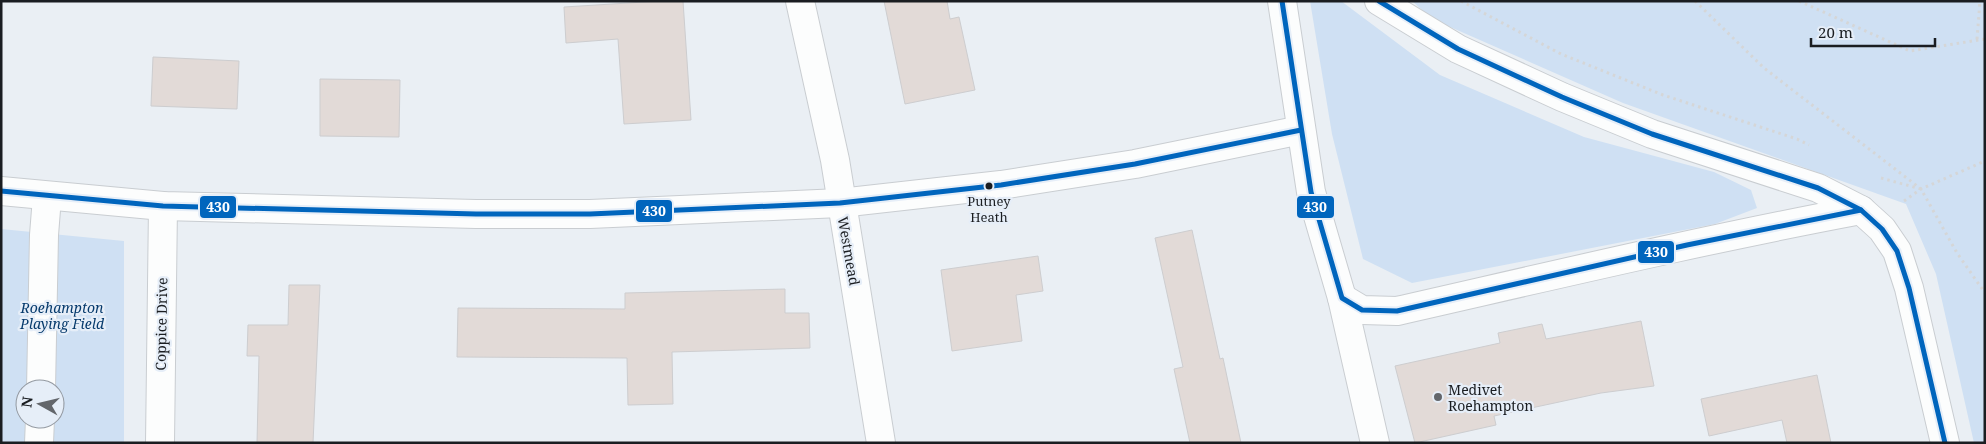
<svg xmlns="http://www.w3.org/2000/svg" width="1986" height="444" font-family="'Noto Serif',serif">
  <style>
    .green { fill: #cfe0f3; fill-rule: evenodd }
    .building { fill: #e2dad7; stroke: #cdcdcf }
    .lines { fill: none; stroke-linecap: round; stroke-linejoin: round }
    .minor-casing { stroke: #c9cdd1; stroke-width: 30 }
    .path { stroke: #d5d6d7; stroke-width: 3; stroke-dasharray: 2.5 4; stroke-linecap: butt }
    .minor { stroke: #fcfdfd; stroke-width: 28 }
    .bus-1-casing { stroke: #e6eef8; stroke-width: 9 }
    .bus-1 { stroke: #0065bd; stroke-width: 5 }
    .bus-dot { fill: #1a1d21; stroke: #e6eef8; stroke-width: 2 }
    .poi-dot { fill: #63666b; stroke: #e6eef8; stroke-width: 2 }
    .labels { text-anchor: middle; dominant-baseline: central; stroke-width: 4.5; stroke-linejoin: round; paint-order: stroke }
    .bus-label { font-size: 13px; fill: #1a1d21; stroke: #e6eef8 }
    .street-label { font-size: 14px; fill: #1a1d21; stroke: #e6eef8 }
    .park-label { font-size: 14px; font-style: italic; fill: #063a6c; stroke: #e6eef8 }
    .poi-label { font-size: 14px; fill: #1a1d21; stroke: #e6eef8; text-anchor: start }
    .line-badge { stroke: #e6eef8; stroke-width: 2 }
    .badge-label { font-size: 14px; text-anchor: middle; font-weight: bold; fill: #fff }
  </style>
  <rect width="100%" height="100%" fill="#eaeff4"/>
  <!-- green -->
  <g class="green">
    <path d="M1310 1H1341L1440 75 1584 137 1714 172 1751 190 1757 208 1715 224 1412 283 1363 259 1332 134Z"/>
    <path d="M1412 1H1985V443H1974L1936 274 1906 204 1623 103 1432 19Z"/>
    <path d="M1 229 124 241V443H1ZM25 389H55V419H25Z"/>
  </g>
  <!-- building -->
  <g class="building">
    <path d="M660 1H683L691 120 624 124 618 39 566 43 564 7Z"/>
    <path d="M884 1H947L950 19 959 17 975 90 905 104Z"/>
    <path d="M153 57 239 61 237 109 151 106Z"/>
    <path d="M320 79 400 80 399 137 320 136Z"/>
    <path d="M1192 230 1220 359 1223 358 1241 443H1190L1174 369 1183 367 1155 238Z"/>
    <path d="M1038 256 1043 291 1016 295 1022 341 952 351 941 270Z"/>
    <path d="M289 285H320L313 443H257L259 356H247L248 325H288Z"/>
    <path d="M785 289V313H809L810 348 672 352 673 404 628 405 627 358 457 357 458 308 625 309V293Z"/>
    <path d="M1641 321 1654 386 1601 393 1494 416 1496 425 1415 443 1395 366 1500 343 1498 333 1542 324 1546 339Z"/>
    <path d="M1817 375 1831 443H1787L1782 420 1709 436 1701 399Z"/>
  </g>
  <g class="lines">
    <defs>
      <g id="minor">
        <path d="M800 1 835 160 881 443"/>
        <path d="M1282 1 1311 192 1342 298 1375 443"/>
        <path d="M1379 1 1458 49 1562 97 1652 134 1818 188 1861 210 1882 229 1897 251 1909 288 1945 443"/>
        <path d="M1 191 163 206 476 214H590L840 203 1001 185 1135 164 1301 130"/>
        <path d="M1342 298 1362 310 1397 311C1551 276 1706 239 1861 210"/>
        <path d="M41 389 44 235 47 197"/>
        <path d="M39 443 40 419"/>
        <path d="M160 443 163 206"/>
      </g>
    </defs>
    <!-- minor casing -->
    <use href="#minor" class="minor-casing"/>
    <!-- path -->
    <g class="path">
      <path d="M1461 1 1561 54 1663 95 1797 139 1809 145"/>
      <path d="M1695 1 1764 68 1921 189 1957 253 1985 293"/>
      <path d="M1799 1 1910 51 1985 39"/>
      <path d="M1977 39 1980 1"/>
      <path d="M1881 178 1921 189"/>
      <path d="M1904 201 1921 189 1985 161"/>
    </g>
    <!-- minor -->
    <use href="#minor" class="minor"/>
    <defs>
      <g id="bus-1">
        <path d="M1282 1 1311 192 1342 298 1362 310 1397 311 1687 245 1861 210"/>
        <path d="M1379 1 1458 49 1562 97 1652 134 1818 188 1861 210 1882 229 1897 251 1909 288 1945 443"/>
        <path d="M1 191 163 206 476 214H590L840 203 1001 185 1135 164 1301 130"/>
      </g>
    </defs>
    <!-- bus-1 casing -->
    <use href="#bus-1" class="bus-1-casing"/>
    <!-- bus-1 -->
    <use href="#bus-1" class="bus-1"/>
  </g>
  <!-- markers -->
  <circle class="bus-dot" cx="989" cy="186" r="4.5"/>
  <circle class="poi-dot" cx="1438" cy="397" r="5"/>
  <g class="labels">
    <!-- bus labels -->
    <g class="bus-label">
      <text x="989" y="201">Putney<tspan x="989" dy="16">Heath</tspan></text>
    </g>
    <!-- street labels -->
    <g class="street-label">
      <text transform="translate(849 251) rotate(80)">Westmead</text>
      <text transform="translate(161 324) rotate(-89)">Coppice Drive</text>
    </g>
    <!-- park labels -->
    <g class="park-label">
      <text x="62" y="307">Roehampton<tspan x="62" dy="16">Playing Field</tspan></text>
    </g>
    <!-- poi labels -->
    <g class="poi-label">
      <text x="1448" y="389">Medivet<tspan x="1448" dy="16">Roehampton</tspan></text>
    </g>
  </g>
  <g class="line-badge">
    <rect x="1296" y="195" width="39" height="24" rx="5" fill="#0065bd"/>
    <rect x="199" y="195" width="38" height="24" rx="5" fill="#0065bd"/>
    <rect x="635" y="199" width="38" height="24" rx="5" fill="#0065bd"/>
    <rect x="1637" y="240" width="38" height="24" rx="5" fill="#0065bd"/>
  </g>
  <g class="badge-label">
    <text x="1315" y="212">430</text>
    <text x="218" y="212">430</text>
    <text x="654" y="216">430</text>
    <text x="1656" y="257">430</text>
  </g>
  <!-- border -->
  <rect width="1986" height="444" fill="none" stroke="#1a1d21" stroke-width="5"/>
  <!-- north arrow -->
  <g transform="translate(40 404) rotate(278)"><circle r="24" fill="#e6eef8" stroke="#949aa2"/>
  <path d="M0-4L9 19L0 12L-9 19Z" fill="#63666b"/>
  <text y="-8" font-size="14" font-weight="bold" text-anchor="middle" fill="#1a1d21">N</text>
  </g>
  <!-- scale -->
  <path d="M1811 38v8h124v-8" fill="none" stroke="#1a1d21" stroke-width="2.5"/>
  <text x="1818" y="38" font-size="15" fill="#1a1d21" stroke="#e6eef8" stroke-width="4" paint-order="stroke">20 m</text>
</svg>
